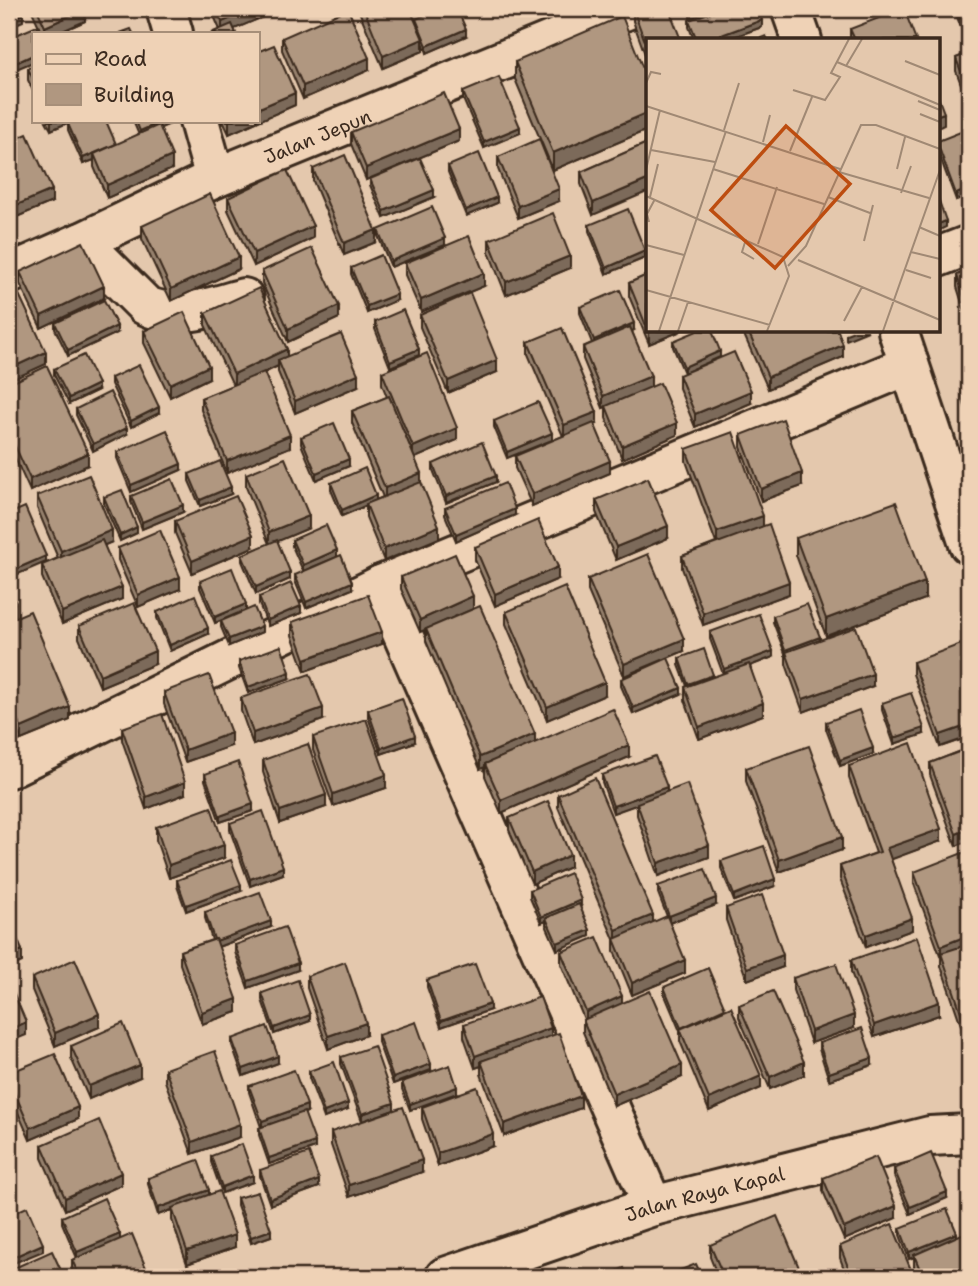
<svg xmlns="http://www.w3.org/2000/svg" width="978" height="1286" font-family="'Shantell Sans',sans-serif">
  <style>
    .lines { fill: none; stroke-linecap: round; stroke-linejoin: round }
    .minor-casing { stroke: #3b2a1e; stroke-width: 44 }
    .highway-casing { stroke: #3b2a1e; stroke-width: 44 }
    .minor { stroke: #efd2b6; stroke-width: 38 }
    .highway { stroke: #efd2b6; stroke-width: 38 }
    .wall { fill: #97826e; stroke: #3b2a1e; stroke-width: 2 }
    .shaded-wall { fill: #7b6a5a; stroke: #3b2a1e; stroke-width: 2 }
    .building { fill: #b09780; stroke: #3b2a1e; stroke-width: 2 }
    .labels { text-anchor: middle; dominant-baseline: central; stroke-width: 7; stroke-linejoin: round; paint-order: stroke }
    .street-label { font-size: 19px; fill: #3b2a1e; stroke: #efd2b6 }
    .inset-road { fill: none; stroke: #a08974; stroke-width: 2 }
    .view { fill: #bd4d10; fill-opacity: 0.15; stroke: #bd4d10; stroke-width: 3.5 }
    .inset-edge { fill: none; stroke: #3b2a1e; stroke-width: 3.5 }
  </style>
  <rect width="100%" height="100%" fill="#e4c8ad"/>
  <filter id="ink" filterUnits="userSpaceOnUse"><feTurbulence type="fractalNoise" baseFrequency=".0143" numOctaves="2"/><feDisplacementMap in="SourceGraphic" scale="14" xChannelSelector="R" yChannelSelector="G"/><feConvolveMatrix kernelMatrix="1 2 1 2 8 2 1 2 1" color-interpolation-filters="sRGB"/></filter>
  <g filter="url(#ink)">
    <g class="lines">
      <defs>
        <g id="minor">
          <path d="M166 9 173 33"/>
          <path d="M791 9 802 40"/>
          <path d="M199 121 215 178"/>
          <path d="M82 242 145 305C176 321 212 307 244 298"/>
          <path d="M938 257 969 245"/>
          <path id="s1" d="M9 274 82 242 215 178 629 9"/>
          <path d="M898 331 969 544"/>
          <path d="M381 585 653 1206"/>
          <path d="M9 768 381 585 909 365"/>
        </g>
        <g id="highway">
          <path id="s2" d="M445 1277 653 1206 930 1136 969 1134"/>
        </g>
      </defs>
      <!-- minor casing -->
      <use href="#minor" class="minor-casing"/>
      <!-- highway casing -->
      <use href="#highway" class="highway-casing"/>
      <!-- minor -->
      <use href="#minor" class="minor"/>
      <!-- highway -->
      <use href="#highway" class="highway"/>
    </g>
    <!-- wall -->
    <g class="wall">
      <path d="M31 9H85V21L58 33H42Z"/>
      <path d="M211 9H277V11L234 29 220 30Z"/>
      <path d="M358 9H410L416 23V19L466 36 427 53 423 42V51L383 68Z"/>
      <path d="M633 9 647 40V60L633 21Z"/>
      <path d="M954 9H969V49Z"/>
      <path d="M689 20 762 27 725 40H694L689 27Z"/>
      <path d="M850 29 916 40H850Z"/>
      <path d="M282 38 369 70 303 99 282 50Z"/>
      <path d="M969 53V105L956 71V58Z"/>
      <path d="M515 62 647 79V130L553 170 515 79Z"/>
      <path d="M33 66V91L28 80V68Z"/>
      <path d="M463 92 520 133 484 148 463 99Z"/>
      <path d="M295 105 229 134 223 121H257Z"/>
      <path d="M46 121H72L51 130Z"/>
      <path d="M133 121H177L160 128 172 169 107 198 94 167V160L83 164 68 130V124L116 145 139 135Z"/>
      <path d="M351 132 459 141 366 180 351 144Z"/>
      <path d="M969 133V195L956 200 938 152V141Z"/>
      <path d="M9 142 52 202 12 219 9 212Z"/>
      <path d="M647 143 593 215 581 184V172Z"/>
      <path d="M498 157 559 201 518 218 498 169Z"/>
      <path d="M448 166 497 203 466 216 448 172Z"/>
      <path d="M313 169 376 242 344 255 313 181Z"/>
      <path d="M370 179 434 197 384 218 370 185Z"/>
      <path d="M228 198 313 238 254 266 228 210Z"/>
      <path d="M589 225 645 258 606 274 589 231Z"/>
      <path d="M142 226 239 269 171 301 142 239Z"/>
      <path d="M378 230 445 245 391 267 378 236Z"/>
      <path d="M489 240 570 268 506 295 489 252Z"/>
      <path d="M405 263 484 286 421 312 405 275Z"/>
      <path d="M351 268 397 300 367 313 351 274Z"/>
      <path d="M969 270V325L957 287V275Z"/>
      <path d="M262 271 339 318 288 342 262 283Z"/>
      <path d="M20 272 104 298 41 328 20 284Z"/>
      <path d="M647 275V331H681L649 344 629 296V283Z"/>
      <path d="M580 307 634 330 632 331 651 386 677 435 622 459 606 418V407L603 408 583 359V347L592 343 580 313Z"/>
      <path d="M205 313 287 356 358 386 295 413 278 372V366L264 373 290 447 227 473 201 410V398L233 385 205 325Z"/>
      <path d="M420 315 497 372 448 393 420 327Z"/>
      <path d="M375 322 419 355 390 367 375 329Z"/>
      <path d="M55 323 117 333 68 356 55 329Z"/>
      <path d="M144 331 209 378 170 397 144 343Z"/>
      <path d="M745 331H838L843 357 768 389 745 337Z"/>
      <path d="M673 341 720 357 684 373 673 347Z"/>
      <path d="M528 342 597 424 594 425 610 473 532 506 515 468V456L563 436 528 354Z"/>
      <path d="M54 369 98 390 69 404 54 375Z"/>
      <path d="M382 372 457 440 415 458 421 482 439 538 384 561 366 517V506L342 516 331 490V483L376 500 383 497 352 423V411L387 397 382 384Z"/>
      <path d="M679 375 751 403 695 427 679 388Z"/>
      <path d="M111 378 159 413 131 427 111 384Z"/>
      <path d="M969 383V419L962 397V385Z"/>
      <path d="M9 384 88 465 30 491 9 445Z"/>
      <path d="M76 409 127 434 93 451 76 415Z"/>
      <path d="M494 421 552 440 507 458 494 427Z"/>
      <path d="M741 435 802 486 761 501 741 447Z"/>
      <path d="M301 437 349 466 316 480 301 444Z"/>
      <path d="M686 449 763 526 789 594 703 625 682 568V556L716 543 686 461Z"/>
      <path d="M117 452 181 470 131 492 117 458Z"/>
      <path d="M433 464 496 482 446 503 433 470Z"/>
      <path d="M189 474 231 494 200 506 189 481Z"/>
      <path d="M246 474 309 528 277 541 290 579 256 594 242 561V555L269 544 246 487Z"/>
      <path d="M37 496 112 542 104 545 122 599 62 624 42 577V565L58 558 37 508Z"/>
      <path d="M131 496 183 512 142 529 131 502Z"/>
      <path d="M104 497 137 533 120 541 104 504Z"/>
      <path d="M596 500 668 538 616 560 596 512Z"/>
      <path d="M445 508 515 515 456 541 445 515Z"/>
      <path d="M175 521 253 547 192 573 175 533Z"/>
      <path d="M796 538 925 599 826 636 796 555Z"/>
      <path d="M292 540 337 557 303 571 292 546Z"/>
      <path d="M475 547 558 579 495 606 475 560Z"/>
      <path d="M118 548 180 589 138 607 118 560Z"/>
      <path d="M295 575 352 589 306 608 295 581Z"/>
      <path d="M401 577 473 609 535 742 629 757 501 813 485 776V767L480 769 426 641V629L420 632 401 589Z"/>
      <path d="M588 579 684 651 624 676 588 591Z"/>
      <path d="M200 581 246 610 262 632 229 646 221 627V621L215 623 200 588Z"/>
      <path d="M259 597 301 613 268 626 259 604Z"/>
      <path d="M157 612 208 634 170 651 157 618Z"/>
      <path d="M506 612 605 695 547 720 506 624Z"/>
      <path d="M773 616 873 686 803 712 786 664V656L773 622Z"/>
      <path d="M9 620 70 720 21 740 9 711Z"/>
      <path d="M292 622 382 644 305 671 292 635Z"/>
      <path d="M79 626 155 664 100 687 79 638Z"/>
      <path d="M710 632 773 657 750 666 763 715 699 739 685 700V687L687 686 679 665V658L713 677 723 674 710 639Z"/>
      <path d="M239 661 290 678 248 693 239 668Z"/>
      <path d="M913 662 969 667V737L940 747 913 674Z"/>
      <path d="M621 679 681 694 633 714 621 686Z"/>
      <path d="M164 692 231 746 185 762 164 704Z"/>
      <path d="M241 698 323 720 253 745 241 711Z"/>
      <path d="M882 703 924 734 894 744 882 710Z"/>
      <path d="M368 710 415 742 381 754 368 717Z"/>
      <path d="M826 722 873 754 840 766 826 729Z"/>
      <path d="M122 728 185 794 146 809 122 740Z"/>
      <path d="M313 737 386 788 333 806 313 750Z"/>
      <path d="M969 748 956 846 930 775V763Z"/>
      <path d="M263 760 326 807 280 823 263 772Z"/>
      <path d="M849 766 941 841 891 859 912 930 866 947 840 879V866L876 853 849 778Z"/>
      <path d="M746 768 842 850 779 872 746 781Z"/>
      <path d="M205 774 253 811 220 822 205 780Z"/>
      <path d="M602 775 667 792 709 857 658 876 637 815V804L613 813 602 782Z"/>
      <path d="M558 795 653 922 668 919 658 893V886L716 905 669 923 685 973 632 995 614 951V939L558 807Z"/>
      <path d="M509 818 570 867 532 884 509 830Z"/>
      <path d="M230 823 283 874 250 886 230 830Z"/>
      <path d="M156 827 224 858 169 878 156 840Z"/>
      <path d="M721 861 775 886 734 901 721 868Z"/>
      <path d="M969 864 966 1040 941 966V958L914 884V872Z"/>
      <path d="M177 880 241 891 186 911 177 886Z"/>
      <path d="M530 890 581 906 580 907 590 936 557 950 546 925V921L541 923 530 897Z"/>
      <path d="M726 908 783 967 747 980 726 920Z"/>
      <path d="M205 912 271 927 218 947 237 1012 202 1024 180 964V951L212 940 205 918Z"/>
      <path d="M235 945 298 970 248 988 235 952Z"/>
      <path d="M561 952 622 1003 682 1077 614 1106 583 1032V1020L584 1019 561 964Z"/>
      <path d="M851 960 939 1015 874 1037 851 972Z"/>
      <path d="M307 976 366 1035 328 1049 307 988Z"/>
      <path d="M32 978 99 1027 55 1046 32 990Z"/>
      <path d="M793 978 854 1028 811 1043 793 990Z"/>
      <path d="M427 980 490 1010 441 1027 427 987Z"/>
      <path d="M664 987 725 1009 761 1088 709 1111 680 1041V1031L664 993Z"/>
      <path d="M262 993 310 1021 274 1034 262 1000Z"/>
      <path d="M739 1005 804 1075 770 1089 739 1017Z"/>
      <path d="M464 1024 551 1036 581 1108 504 1136 481 1074V1066L475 1068 464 1037Z"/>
      <path d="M378 1035 431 1070 393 1084 378 1042Z"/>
      <path d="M232 1039 278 1063 243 1076 232 1045Z"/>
      <path d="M819 1043 872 1065 829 1080 819 1049Z"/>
      <path d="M71 1046 140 1077 89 1099 71 1058Z"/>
      <path d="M341 1057 394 1110 362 1121 341 1064Z"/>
      <path d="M165 1069 240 1137 192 1154 165 1081Z"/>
      <path d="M309 1071 348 1109 324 1118 309 1078Z"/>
      <path d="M9 1073 78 1119 30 1140 9 1092Z"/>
      <path d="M402 1082 457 1093 410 1110 402 1089Z"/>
      <path d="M249 1086 307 1112 304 1113 315 1148 269 1164 259 1135V1128L261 1127 249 1092Z"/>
      <path d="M422 1107 493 1146 438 1166 422 1119Z"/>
      <path d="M331 1132 422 1172 349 1197 331 1145Z"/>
      <path d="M42 1145 121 1185 65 1210 42 1158Z"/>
      <path d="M211 1156 253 1182 222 1193 211 1162Z"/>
      <path d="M894 1169 947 1198 910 1214 894 1176Z"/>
      <path d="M260 1170 319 1187 270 1205 260 1176Z"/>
      <path d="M148 1178 209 1195 235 1247 187 1264 172 1220V1210L158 1215 148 1184Z"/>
      <path d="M823 1178 896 1218 844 1240 823 1191Z"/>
      <path d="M237 1198 271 1236 251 1243 237 1205Z"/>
      <path d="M62 1217 146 1277H74L72 1272V1260L77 1258 62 1223Z"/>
      <path d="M900 1228 957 1236 969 1277H918L914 1267V1257L909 1259 900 1235Z"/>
      <path d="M710 1245 800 1277H718L710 1257Z"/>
      <path d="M840 1246 914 1277H847L840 1258Z"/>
    </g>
    <!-- shaded-wall -->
    <g class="shaded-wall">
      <path d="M85 9V21L58 33H45V27Z"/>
      <path d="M253 9H277V11L225 33H222V22Z"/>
      <path d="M697 9H715L690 18V12Z"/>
      <path d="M865 9H879L865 14Z"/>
      <path d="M23 14V21L9 27V21Z"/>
      <path d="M762 20V27L725 40H708Z"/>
      <path d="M466 29V36L427 53V46Z"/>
      <path d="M423 39V51L383 68V56Z"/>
      <path d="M33 55V62L9 72V66Z"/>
      <path d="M369 58V70L303 99V86Z"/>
      <path d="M295 93V105L229 134V121H257V109Z"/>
      <path d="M647 113V130L553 170V153Z"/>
      <path d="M944 113V125L938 128V115Z"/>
      <path d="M51 121H72L51 130Z"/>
      <path d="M163 121H177L140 137V131Z"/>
      <path d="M520 127V133L484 148V142Z"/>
      <path d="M16 128V135L9 138V131Z"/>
      <path d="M459 129V141L366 180V168Z"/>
      <path d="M116 144 94 154V160L83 164V158Z"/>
      <path d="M172 156V169L107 198V185Z"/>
      <path d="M647 180V192L593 215V203Z"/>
      <path d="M559 189V201L518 218V206Z"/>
      <path d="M969 189V195L956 200V194Z"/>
      <path d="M52 190V202L12 219V207Z"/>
      <path d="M434 190V197L384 218V211Z"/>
      <path d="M497 197V203L466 216V210Z"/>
      <path d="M946 221V227L938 231V224Z"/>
      <path d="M313 226V238L254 266V253Z"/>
      <path d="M376 230V242L344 255V243Z"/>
      <path d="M445 238V245L391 267V261Z"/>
      <path d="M645 251V258L606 274V268Z"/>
      <path d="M570 256V268L506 295V282Z"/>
      <path d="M239 257V269L171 301V289Z"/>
      <path d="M484 273V286L421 312V300Z"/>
      <path d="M104 286V298L41 328V316Z"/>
      <path d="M397 294V300L367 313V306Z"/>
      <path d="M339 306V318L288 342V329Z"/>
      <path d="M634 323V330L594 347V340Z"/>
      <path d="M117 326V333L68 356V350Z"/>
      <path d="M652 331H681L649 344V332Z"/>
      <path d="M854 331H868L846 340V334Z"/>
      <path d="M843 345V357L768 389V377Z"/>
      <path d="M287 349V361L278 360V366L234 387V374Z"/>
      <path d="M419 349V355L390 367V361Z"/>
      <path d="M720 351V357L684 373V367Z"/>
      <path d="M46 352V364L9 381V369Z"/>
      <path d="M497 360V372L448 393V381Z"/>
      <path d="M209 366V378L170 397V384Z"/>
      <path d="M358 374V386L295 413V401Z"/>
      <path d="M651 376V388L603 408V396Z"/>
      <path d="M98 384V390L69 404V398Z"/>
      <path d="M751 391V403L695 427V414Z"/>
      <path d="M159 407V413L131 427V421Z"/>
      <path d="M597 412V424L564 438V425Z"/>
      <path d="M677 423V435L622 459V446Z"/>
      <path d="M127 428V434L93 451V444Z"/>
      <path d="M457 428V440L413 459V447Z"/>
      <path d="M552 433V440L507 458V452Z"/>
      <path d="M290 435V447L227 473V461Z"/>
      <path d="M88 453V465L30 491V479Z"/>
      <path d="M349 459V466L316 480V473Z"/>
      <path d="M610 461V473L532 506V494Z"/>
      <path d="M181 464V470L131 492V485Z"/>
      <path d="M421 473V485L385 500V488Z"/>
      <path d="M802 473V486L761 501V489Z"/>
      <path d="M496 476V482L446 503V496Z"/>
      <path d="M231 487V494L200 506V500Z"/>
      <path d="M376 495V501L342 516V510Z"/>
      <path d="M183 505V512L142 529V522Z"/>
      <path d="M515 509V515L456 541V534Z"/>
      <path d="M309 516V528L269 545V532Z"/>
      <path d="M763 516V528L717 545V532Z"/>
      <path d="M439 526V538L384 561V549Z"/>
      <path d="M668 526V538L616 560V547Z"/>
      <path d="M137 527V533L120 541V535Z"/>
      <path d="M112 530V542L61 564V551Z"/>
      <path d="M253 535V547L192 573V561Z"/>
      <path d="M337 550V557L303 571V565Z"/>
      <path d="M46 556V562L9 578V572Z"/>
      <path d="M558 567V579L495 606V594Z"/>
      <path d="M290 572V579L256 594V587Z"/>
      <path d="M180 577V589L138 607V595Z"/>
      <path d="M352 582V589L306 608V602Z"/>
      <path d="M789 582V594L703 625V613Z"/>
      <path d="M925 582V599L826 636V619Z"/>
      <path d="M122 587V599L62 624V612Z"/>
      <path d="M473 596V609L420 632V620Z"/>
      <path d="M16 603V615L9 619V606Z"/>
      <path d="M246 604V610L215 623V617Z"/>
      <path d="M301 606V613L268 626V620Z"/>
      <path d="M262 626V632L229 646V639Z"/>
      <path d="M208 628V634L170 651V645Z"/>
      <path d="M382 632V644L305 671V659Z"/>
      <path d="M820 637V644L786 652 785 656V650Z"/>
      <path d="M684 639V651L624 676V664Z"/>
      <path d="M155 651V664L100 687V675Z"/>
      <path d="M773 651V657L724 676V669Z"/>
      <path d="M290 672V678L248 693V687Z"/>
      <path d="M873 674V686L803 712V699Z"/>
      <path d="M713 675V681L688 690V684Z"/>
      <path d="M605 682V695L547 720V707Z"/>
      <path d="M681 688V694L633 714V708Z"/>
      <path d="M763 703V715L699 739V727Z"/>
      <path d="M70 707V720L21 740V728Z"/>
      <path d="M323 708V720L253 745V733Z"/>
      <path d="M969 725V737L940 747V735Z"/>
      <path d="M924 728V734L894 744V738Z"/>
      <path d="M231 733V746L185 762V750Z"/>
      <path d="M535 734V746L485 764V767L480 769V757Z"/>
      <path d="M415 736V742L381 754V748Z"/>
      <path d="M629 745V757L501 813V800Z"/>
      <path d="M12 747V754L9 755V749Z"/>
      <path d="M873 748V754L840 766V760Z"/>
      <path d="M386 775V788L333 806V794Z"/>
      <path d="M185 782V794L146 809V797Z"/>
      <path d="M667 787V794L613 813V806Z"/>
      <path d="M326 795V807L280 823V811Z"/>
      <path d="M253 804V811L220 822V816Z"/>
      <path d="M941 829V841L887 861V848Z"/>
      <path d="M969 829V841L956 846V834Z"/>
      <path d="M842 837V850L779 872V860Z"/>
      <path d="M224 845V858L169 878V865Z"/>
      <path d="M709 845V857L658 876V863Z"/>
      <path d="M570 855V867L532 884V872Z"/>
      <path d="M283 867V874L250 886V879Z"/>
      <path d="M775 879V886L734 901V895Z"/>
      <path d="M241 885V891L186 911V905Z"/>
      <path d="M716 898V905L669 923V916Z"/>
      <path d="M581 900V906L547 921 546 918V921L541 923V917Z"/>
      <path d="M653 915V927L616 943V930Z"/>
      <path d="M912 918V930L866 947V935Z"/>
      <path d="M271 921V927L215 948V941Z"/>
      <path d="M590 930V936L557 950V943Z"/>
      <path d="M969 935V948L941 953V958V946Z"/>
      <path d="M22 950V962L9 968V956Z"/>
      <path d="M783 955V967L747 980V968Z"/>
      <path d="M685 960V973L632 995V983Z"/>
      <path d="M298 963V970L248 988V981Z"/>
      <path d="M622 996V1008L586 1024V1012Z"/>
      <path d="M237 999V1012L202 1024V1012Z"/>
      <path d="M939 1002V1015L874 1037V1025Z"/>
      <path d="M490 1004V1010L441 1027V1021Z"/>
      <path d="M99 1014V1027L55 1046V1033Z"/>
      <path d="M310 1015V1021L274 1034V1028Z"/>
      <path d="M854 1015V1028L811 1043V1031Z"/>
      <path d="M26 1022V1035L9 1042V1030Z"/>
      <path d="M366 1023V1035L328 1049V1036Z"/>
      <path d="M969 1026V1039L966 1040V1027Z"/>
      <path d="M551 1028V1040L481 1061V1066L475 1068V1056Z"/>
      <path d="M278 1056V1063L243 1076V1069Z"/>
      <path d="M872 1058V1065L829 1080V1073Z"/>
      <path d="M804 1062V1075L770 1089V1077Z"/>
      <path d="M431 1064V1070L393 1084V1078Z"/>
      <path d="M140 1065V1077L89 1099V1086Z"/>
      <path d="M682 1065V1077L614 1106V1094Z"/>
      <path d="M761 1076V1088L709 1111V1099Z"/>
      <path d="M457 1087V1093L410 1110V1104Z"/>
      <path d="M581 1096V1108L504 1136V1124Z"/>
      <path d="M348 1103V1109L324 1118V1112Z"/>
      <path d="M394 1103V1110L362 1121V1114Z"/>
      <path d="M307 1105V1112L262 1127V1121Z"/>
      <path d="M78 1107V1119L30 1140V1128Z"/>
      <path d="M240 1124V1137L192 1154V1142Z"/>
      <path d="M493 1134V1146L438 1166V1153Z"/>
      <path d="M315 1142V1148L269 1164V1158Z"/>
      <path d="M422 1160V1172L349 1197V1185Z"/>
      <path d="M121 1173V1185L65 1210V1198Z"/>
      <path d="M253 1175V1182L222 1193V1187Z"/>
      <path d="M319 1180V1187L270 1205V1199Z"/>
      <path d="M209 1190V1196L158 1215V1208Z"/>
      <path d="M947 1192V1198L910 1214V1207Z"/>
      <path d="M896 1206V1218L844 1240V1228Z"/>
      <path d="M271 1230V1236L251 1243V1237Z"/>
      <path d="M957 1233V1239L914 1255V1257L909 1259V1252Z"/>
      <path d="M120 1234V1241L77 1259V1252Z"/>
      <path d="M235 1235V1247L187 1264V1251Z"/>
      <path d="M43 1244V1251L9 1265V1259Z"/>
      <path d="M146 1268V1277H124Z"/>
      <path d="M800 1270V1277H782Z"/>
    </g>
    <!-- building -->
    <g class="building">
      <path d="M9 9H21L23 14 9 21Z"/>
      <path d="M37 9H85L45 27Z"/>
      <path d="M216 9H253L222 22Z"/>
      <path d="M348 9 369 58 303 86 282 38Z"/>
      <path d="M364 9H410L423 39 383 56Z"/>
      <path d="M438 9H457L466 29 427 46 416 19Z"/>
      <path d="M633 9H669L681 40H647V47Z"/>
      <path d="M720 9H757L762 20 708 40H697L689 20Z"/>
      <path d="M902 9H904L916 40H855L850 29Z"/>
      <path d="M956 9H969V42Z"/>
      <path d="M622 16 647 79V113L553 153 515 62Z"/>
      <path d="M232 24 236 33H211Z"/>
      <path d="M37 26 40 33H33V55L9 66V38Z"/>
      <path d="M131 29 133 33H120Z"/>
      <path d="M766 36 768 40H756Z"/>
      <path d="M274 45 295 93 257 109V52Z"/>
      <path d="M969 53V93L956 58Z"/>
      <path d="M33 66V79L28 68Z"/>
      <path d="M499 77 520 127 484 142 463 92Z"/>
      <path d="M444 93 459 129 366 168 351 132Z"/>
      <path d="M938 97 944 113 938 115Z"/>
      <path d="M9 112 16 128 9 131Z"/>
      <path d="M75 121H106L116 144 83 158 68 124Z"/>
      <path d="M136 121H163L140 131Z"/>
      <path d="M159 125 172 156 107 185 94 154Z"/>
      <path d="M968 129 969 133V189L956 194 938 145V141Z"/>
      <path d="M27 134 52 190 12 207 9 200V142Z"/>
      <path d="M539 139 559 189 518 206 498 157Z"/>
      <path d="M647 143V180L593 203 581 172Z"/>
      <path d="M479 153 497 197 466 210 448 166Z"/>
      <path d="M345 155 376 230 344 243 313 169Z"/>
      <path d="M420 158 434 190 384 211 370 179Z"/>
      <path d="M287 170 313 226 254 253 228 198Z"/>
      <path d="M210 194 239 257 171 289 142 226Z"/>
      <path d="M938 198 946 221 938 224Z"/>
      <path d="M432 207 445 238 391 261 378 230Z"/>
      <path d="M628 209 645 251 606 268 589 225Z"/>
      <path d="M553 213 570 256 506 282 489 240Z"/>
      <path d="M469 236 484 273 421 300 405 263Z"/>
      <path d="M83 242 104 286 41 316 20 272Z"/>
      <path d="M312 248 339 306 288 329 262 271Z"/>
      <path d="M381 255 397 294 367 306 351 268Z"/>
      <path d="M969 270V313L957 275Z"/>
      <path d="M9 273 46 352 9 369Z"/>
      <path d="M647 275V328L629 283Z"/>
      <path d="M259 288 287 349 234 374 205 313Z"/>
      <path d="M620 290 634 323 594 340 580 307Z"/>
      <path d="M470 293 497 360 448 381 420 315Z"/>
      <path d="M104 300 117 326 68 350 55 323Z"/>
      <path d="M403 310 419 349 390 361 375 322Z"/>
      <path d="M184 312 209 366 170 384 144 331Z"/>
      <path d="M630 327 651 376 603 396 583 347Z"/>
      <path d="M562 328 597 412 564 425 528 342Z"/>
      <path d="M697 331H712L720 351 684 367 673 341Z"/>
      <path d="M748 331H838L843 345 768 377Z"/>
      <path d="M341 334 358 374 295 401 278 360Z"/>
      <path d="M734 352 751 391 695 414 679 375Z"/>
      <path d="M427 353 457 428 413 447 382 372Z"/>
      <path d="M84 355 98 384 69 398 54 369Z"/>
      <path d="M139 365 159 407 131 421 111 378Z"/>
      <path d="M47 366 88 453 30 479 9 433V384Z"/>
      <path d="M264 372 290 435 227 461 201 398Z"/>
      <path d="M660 383 677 423 622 446 606 406Z"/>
      <path d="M969 383V406L962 385Z"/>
      <path d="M110 392 127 428 93 444 76 409Z"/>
      <path d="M389 396 421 473 385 488 352 411Z"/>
      <path d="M538 402 552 433 507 452 494 421Z"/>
      <path d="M783 419 802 473 761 489 741 435Z"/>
      <path d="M334 423 349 459 316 473 301 437Z"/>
      <path d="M594 423 610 461 532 494 515 456Z"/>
      <path d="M167 430 181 464 131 485 117 452Z"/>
      <path d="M733 432 763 516 717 532 686 449Z"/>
      <path d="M482 442 496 476 446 496 433 464Z"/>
      <path d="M285 458 309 516 269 532 246 474Z"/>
      <path d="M220 461 231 487 200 500 189 474Z"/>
      <path d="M365 468 376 495 342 510 331 483Z"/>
      <path d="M89 475 112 530 61 551 37 496Z"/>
      <path d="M648 478 668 526 616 547 596 500Z"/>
      <path d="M172 479 183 505 142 522 131 496Z"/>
      <path d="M421 482 439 526 384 549 366 504Z"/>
      <path d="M505 483 515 509 456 534 445 508Z"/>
      <path d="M122 490 137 527 120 535 104 497Z"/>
      <path d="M236 496 253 535 192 561 175 521Z"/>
      <path d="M896 502 925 582 826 619 796 538Z"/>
      <path d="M25 507 46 556 9 572V514Z"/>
      <path d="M538 520 558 567 495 594 475 547Z"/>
      <path d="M769 524 789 582 703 613 682 556Z"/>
      <path d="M326 525 337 550 303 565 292 540Z"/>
      <path d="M160 530 180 577 138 595 118 548Z"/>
      <path d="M102 540 122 587 62 612 42 565Z"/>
      <path d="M277 540 290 572 256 587 242 555Z"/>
      <path d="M455 554 473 596 420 620 401 577Z"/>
      <path d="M648 554 684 639 624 664 588 579Z"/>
      <path d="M341 555 352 582 306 602 295 575Z"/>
      <path d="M232 568 246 604 215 617 200 581Z"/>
      <path d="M291 583 301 606 268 620 259 597Z"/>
      <path d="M9 585 16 603 9 606Z"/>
      <path d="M565 587 605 682 547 707 506 612Z"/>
      <path d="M195 595 208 628 170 645 157 612Z"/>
      <path d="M368 595 382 632 305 659 292 622Z"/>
      <path d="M134 603 155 651 100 675 79 626Z"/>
      <path d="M807 604 820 637 785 650 773 616Z"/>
      <path d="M480 606 535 734 480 757 426 629Z"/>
      <path d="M254 607 262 626 229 639 221 621Z"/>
      <path d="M30 611 70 707 21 728 9 699V620Z"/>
      <path d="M759 614 773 651 724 669 710 632Z"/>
      <path d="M856 627 873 674 803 699 786 652Z"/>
      <path d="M961 644 969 667V725L940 735 913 662Z"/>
      <path d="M281 646 290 672 248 687 239 661Z"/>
      <path d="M704 649 713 675 688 684 679 658Z"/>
      <path d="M668 658 681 688 633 708 621 679Z"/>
      <path d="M749 664 763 703 699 727 685 687Z"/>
      <path d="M310 674 323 708 253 733 241 698Z"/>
      <path d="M209 675 231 733 185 750 164 692Z"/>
      <path d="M911 693 924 728 894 738 882 703Z"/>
      <path d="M402 698 415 736 381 748 368 710Z"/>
      <path d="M613 709 629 745 501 800 485 764Z"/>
      <path d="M859 710 873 748 840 760 826 722Z"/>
      <path d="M162 714 185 782 146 797 122 728Z"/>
      <path d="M366 719 386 775 333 794 313 737Z"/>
      <path d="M911 743 941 829 887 848 912 918 866 935 840 866 880 852 849 766Z"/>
      <path d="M308 744 326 795 280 811 263 760Z"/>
      <path d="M809 746 842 837 779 860 746 768Z"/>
      <path d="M969 748V829L956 834 930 763Z"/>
      <path d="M655 756 667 787 613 806 602 775Z"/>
      <path d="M238 762 253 804 220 816 205 774Z"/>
      <path d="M595 778 653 915 616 930 558 795Z"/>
      <path d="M687 784 709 845 658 863 637 803Z"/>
      <path d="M548 801 570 855 532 872 509 818Z"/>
      <path d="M211 807 224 845 169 865 156 827Z"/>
      <path d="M263 811 283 867 250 879 230 823Z"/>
      <path d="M764 846 775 879 734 895 721 861Z"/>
      <path d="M965 852 969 864V935L941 946 914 872Z"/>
      <path d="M231 860 241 885 186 905 177 880Z"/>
      <path d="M705 869 716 898 669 916 658 886Z"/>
      <path d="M570 873 581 900 541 917 530 890Z"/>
      <path d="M260 892 271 921 216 941V939H214L205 912Z"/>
      <path d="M762 895 783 955 747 968 726 908Z"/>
      <path d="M579 904 590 930 557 943 546 918Z"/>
      <path d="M667 916 685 960 632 983 614 939Z"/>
      <path d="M9 919 22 950 9 956Z"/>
      <path d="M285 927 298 963 248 981 235 945Z"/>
      <path d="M597 937 622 996 586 1012 561 952Z"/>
      <path d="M917 937 939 1002 874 1025 851 960Z"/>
      <path d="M216 939 237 999 202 1012 180 951Z"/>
      <path d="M969 944V1026L966 1027 941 953Z"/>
      <path d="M75 959 99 1014 55 1033 32 978Z"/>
      <path d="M345 962 366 1023 328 1036 307 976Z"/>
      <path d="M475 964 490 1004 441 1021 427 980Z"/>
      <path d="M836 964 854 1015 811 1031 793 978Z"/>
      <path d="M708 968 725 1008 681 1028 664 987Z"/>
      <path d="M298 980 310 1015 274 1028 262 993Z"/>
      <path d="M9 982 26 1022 9 1030Z"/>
      <path d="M650 991 682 1065 614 1094 583 1020Z"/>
      <path d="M773 991 804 1062 770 1077 739 1005Z"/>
      <path d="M540 997 551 1028 475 1056 464 1024Z"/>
      <path d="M731 1007 761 1076 709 1099 680 1029Z"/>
      <path d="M416 1022 431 1064 393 1078 378 1035Z"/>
      <path d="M123 1023 140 1065 89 1086 71 1046Z"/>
      <path d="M267 1026 278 1056 243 1069 232 1039Z"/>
      <path d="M862 1028 872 1058 829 1073 819 1043Z"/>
      <path d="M559 1033 581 1096 504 1124 481 1061Z"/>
      <path d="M374 1046 394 1103 362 1114 341 1057Z"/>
      <path d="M215 1051 240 1124 192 1142 165 1069Z"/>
      <path d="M55 1054 78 1107 30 1128 9 1080V1073Z"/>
      <path d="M334 1062 348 1103 324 1112 309 1071Z"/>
      <path d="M450 1065 457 1087 410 1104 402 1082Z"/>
      <path d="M294 1070 307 1105 262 1121 249 1086Z"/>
      <path d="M477 1087 493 1134 438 1153 422 1107Z"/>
      <path d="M403 1107 422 1160 349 1185 331 1132Z"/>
      <path d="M304 1112 315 1142 269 1158 259 1128Z"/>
      <path d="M99 1120 121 1173 65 1198 42 1145Z"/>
      <path d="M242 1144 253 1175 222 1187 211 1156Z"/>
      <path d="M309 1153 319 1180 270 1199 260 1170Z"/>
      <path d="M931 1153 947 1192 910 1207 894 1169Z"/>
      <path d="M876 1157 896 1206 844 1228 823 1178Z"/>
      <path d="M198 1160 209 1190 158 1208 148 1178Z"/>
      <path d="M219 1191 235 1235 187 1251 172 1208Z"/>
      <path d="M258 1192 271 1230 251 1237 237 1198Z"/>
      <path d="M104 1198 120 1234 77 1252 62 1217Z"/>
      <path d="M27 1207 43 1244 9 1259V1215Z"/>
      <path d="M947 1209 957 1233 909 1252 900 1228Z"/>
      <path d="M777 1216 800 1270 782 1277H724L710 1245Z"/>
      <path d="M892 1224 914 1277H852L840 1246Z"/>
      <path d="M969 1231V1277H923L914 1255Z"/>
      <path d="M132 1234 146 1268 124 1277H80L72 1260Z"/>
      <path d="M52 1251 64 1277H15L12 1269Z"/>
      <path d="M696 1264 702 1277H663Z"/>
      <path d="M624 1268 628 1277H602Z"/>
      <path d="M827 1271 830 1277H812Z"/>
    </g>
  </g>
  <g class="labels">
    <!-- street labels -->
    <g class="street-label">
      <text stroke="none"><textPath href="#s1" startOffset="338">Jalan Jepun</textPath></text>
      <text stroke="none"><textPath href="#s2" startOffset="273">Jalan Raya Kapal</textPath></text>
    </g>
  </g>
  <!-- overview -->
  <g transform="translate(646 38)">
    <rect width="294" height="294" fill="#e4c8ad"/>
    <path class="inset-road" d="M259 23 294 37M191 24 294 67M200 28 216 1M0 45 5 34 15 36M147 52 179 62 194 39 185 35 203 1M272 63 294 72M0 68 194 131M274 76 294 84M78 92 93 45M117 104 124 77M5 112 69 124M144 113 166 59M67 131 178 166M251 131 259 99M0 132 14 72M193 134 283 160M255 155 265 128M0 158 137 219 143 238 121 293M4 159 12 126M182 159 224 175M3 184 1 176 9 161M273 189 294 198M100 201 96 214 108 221M218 203 227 167M112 206 131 149M0 207 38 217M265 214 294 221M152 222 294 282M142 228 160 208 215 87H230L294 111M260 232 285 240M0 252 124 287M198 283 216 249M13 293 80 93M32 293 42 264M237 293 294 132"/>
    <path class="view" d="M140 88 204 146 129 230 65 172Z"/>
    <rect width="294" height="294" class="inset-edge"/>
  </g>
  <!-- margin -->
  <rect width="978" height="1286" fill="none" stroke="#efd2b6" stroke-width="35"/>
  <rect x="18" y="18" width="943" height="1251" fill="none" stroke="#3b2a1e" stroke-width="2.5" filter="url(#ink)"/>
  <!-- legend -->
  <rect x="32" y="32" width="228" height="91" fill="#efd2b6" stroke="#a78f79" stroke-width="2"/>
  <rect x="46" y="54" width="35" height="10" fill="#efd2b6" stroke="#a78f79" stroke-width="2"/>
  <text x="94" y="66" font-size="21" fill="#3b2a1e">Road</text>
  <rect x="46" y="84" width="35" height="21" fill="#b09780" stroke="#a78f79" stroke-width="2"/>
  <text x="94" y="102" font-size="21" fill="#3b2a1e">Building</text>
</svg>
